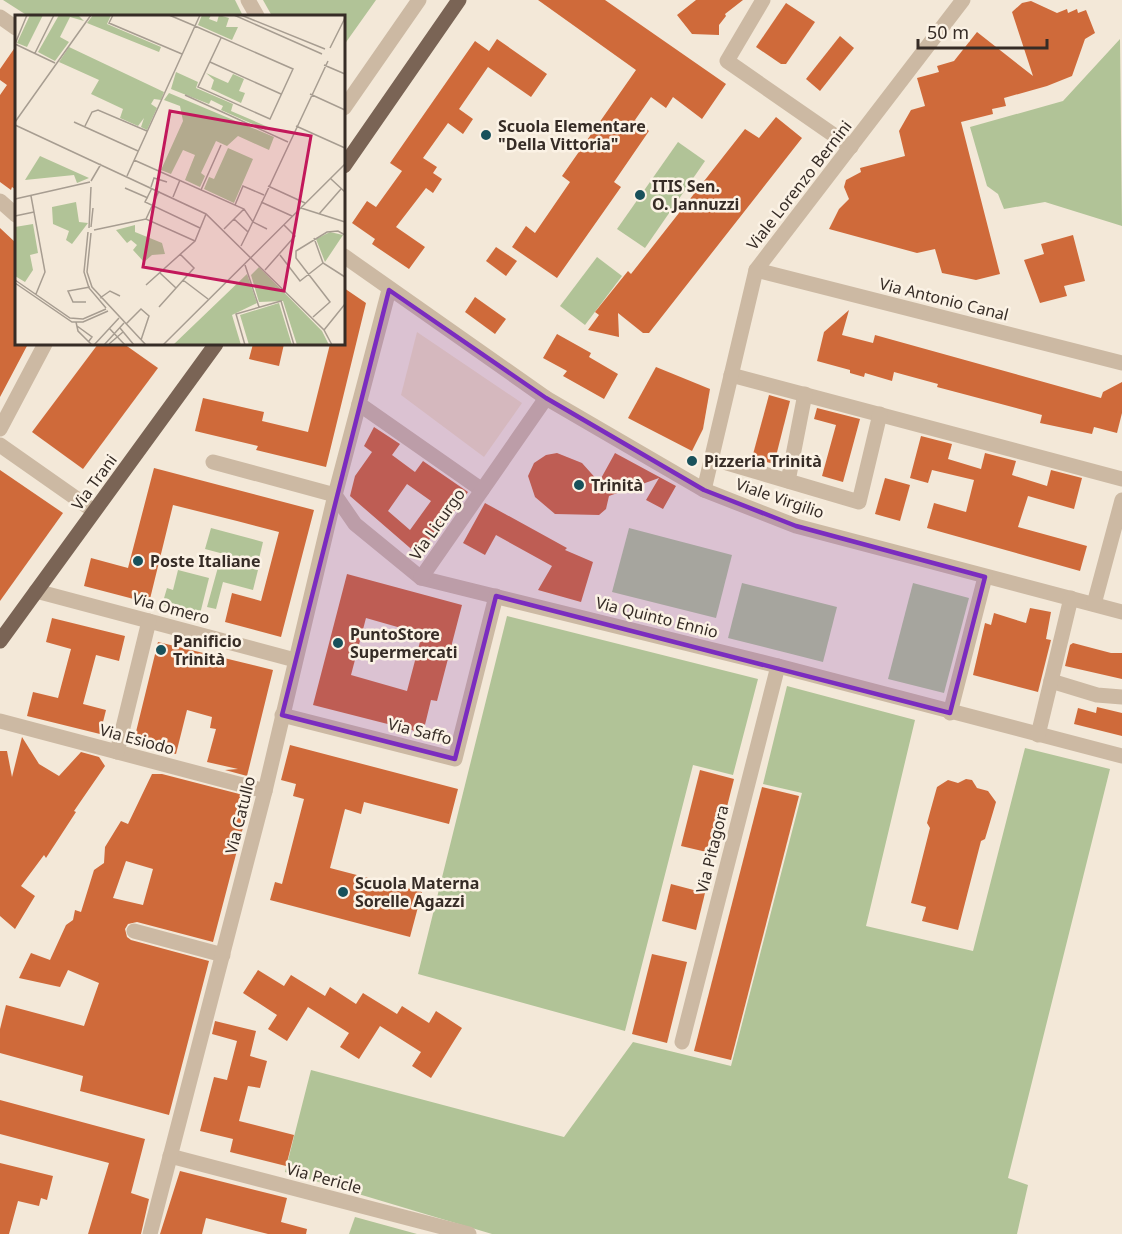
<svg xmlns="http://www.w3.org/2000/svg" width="1122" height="1234" font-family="'Noto Sans',sans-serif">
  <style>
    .green { fill: #b1c397 }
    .plaza { fill: #ecdbbe }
    .building { fill: #cf6a3a; fill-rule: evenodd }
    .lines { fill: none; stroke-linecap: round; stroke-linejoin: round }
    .minor { stroke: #ccb9a3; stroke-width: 15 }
    .major { stroke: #7a6455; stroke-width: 15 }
    .marked { fill: #7b2cbf; fill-opacity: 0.2; stroke: #7b2cbf; stroke-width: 4.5; stroke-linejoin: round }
    .poi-dot { fill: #18515b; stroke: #fbf2e5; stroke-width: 2 }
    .labels { text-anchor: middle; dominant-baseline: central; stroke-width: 5; stroke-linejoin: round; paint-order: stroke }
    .poi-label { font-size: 16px; font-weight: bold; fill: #362c26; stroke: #fbf2e5; text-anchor: start }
    .street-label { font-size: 16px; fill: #362c26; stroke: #fbf2e5 }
    .inset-road { fill: none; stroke: #a79d91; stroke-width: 1.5 }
    .view { fill: #c2185b; fill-opacity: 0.15; stroke: #c2185b; stroke-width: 3 }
    .inset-edge { fill: none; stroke: #362c26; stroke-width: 3 }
  </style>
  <rect width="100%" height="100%" fill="#f3e8d8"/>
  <!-- green -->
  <g class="green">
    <path d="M3 0H235L243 16H28Z"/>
    <path d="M263 0H376L344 45V16H272Z"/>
    <path d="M1120 39 1122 226 1045 202 1004 209 998 194 987 186 970 127 1063 101Z"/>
    <path d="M678 142 705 161 645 248 617 229Z"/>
    <path d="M597 257 622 276 585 325 560 306Z"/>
    <path d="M211 528 263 542 258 563 205 549Z"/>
    <path d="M629 528 732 555 716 618 612 592Z"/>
    <path d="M220 560 258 570 253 590 223 582 216 609 207 607Z"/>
    <path d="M178 570 209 578 200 614 162 605 167 588 173 590Z"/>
    <path d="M742 583 837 607 823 662 728 638Z"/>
    <path d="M913 583 969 598 944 693 888 679Z"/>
    <path d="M507 616 758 679 733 775 693 765 625 1031 418 974Z"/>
    <path d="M787 686 915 720 866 926 973 951 1025 748 1110 769 1008 1178 1028 1185 1017 1234H492L285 1172 311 1070 564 1137 633 1042 731 1066 802 793 763 784Z"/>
    <path d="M355 1217 417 1234H349Z"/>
  </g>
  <!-- plaza -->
  <path class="plaza" d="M417 332 522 403 484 457 401 395Z"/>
  <!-- building -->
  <g class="building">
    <path d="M538 0H605L726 84 702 119 673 97 666 108 651 97 635 120 649 131 614 182 621 187 557 278 512 247 526 226 535 233 570 182 562 176 636 70Z"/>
    <path d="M696 0H743L725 14 726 16 719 25V35L692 34 677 15Z"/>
    <path d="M1031 1 1057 13 1067 9 1068 13 1077 9 1078 13 1086 10 1095 33 1085 39 1072 76 1047 86 1004 98 1006 106 992 109 993 114 961 122 1000 274 976 280 942 273 935 249 917 253 829 229 839 209 849 199 844 187 846 180 861 172 860 168 905 156 899 131 911 110 925 106 917 78 939 72 937 66 954 61 977 32 1033 76 1012 12 1022 3Z"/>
    <path d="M786 3 815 22 786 64H781L756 47Z"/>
    <path d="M840 36 854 48 820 91 806 79Z"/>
    <path d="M497 39 547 74 531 97 488 67 459 109 473 119 463 134 448 123 423 158 437 167 433 173 442 179 433 193 426 188 396 227 425 247 409 269 372 244 375 239 352 223 367 201 376 207 402 171 390 163 475 41 489 51Z"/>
    <path d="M16 46V190L12 187 11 190 0 182V95L7 85 0 80V69Z"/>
    <path d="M776 117 802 138 649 333H643L618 313 619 337 588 330 599 315 595 312 628 271 631 274 745 129 759 138Z"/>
    <path d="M0 228 16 243V344H28L0 397Z"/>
    <path d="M1073 235 1085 281 1064 286 1067 296 1040 303 1024 260 1044 254 1041 244Z"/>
    <path d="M496 247 517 261 506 276 486 261Z"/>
    <path d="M344 288 366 303 326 467 256 450 258 446 195 431 203 398 264 412 262 421 308 432 330 344H344Z"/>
    <path d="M475 297 506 319 495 334 465 312Z"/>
    <path d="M849 310 842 335 873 343 875 335 1101 398 1103 392 1122 382V413L1117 433 1094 427 1092 434 1040 423 1042 415 937 387 938 384 894 372 892 381 865 373 864 377 850 373V370L817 361 824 332Z"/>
    <path d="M557 334 591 353 589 357 618 374 604 399 563 376 567 371 543 358Z"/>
    <path d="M98 344H124L158 368 83 469 32 432Z"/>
    <path d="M253 344H284L279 366 249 359Z"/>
    <path d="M656 367 710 389 703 429 692 451 628 418Z"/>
    <path d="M769 395 790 401 774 464 752 458Z"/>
    <path d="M817 408 860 419 843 482 822 476 836 425 814 419Z"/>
    <path d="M374 427 400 444 392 455 415 472 423 461 468 492 440 531 438 529 417 554 350 496 355 476 372 452 364 446ZM407 484 431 501 410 530 388 511Z"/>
    <path d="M921 436 952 444 948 459 981 469 985 453 1016 461 1012 475 1047 486 1051 470 1082 478 1074 509 1028 496 1018 527 1087 546 1080 571 927 528 934 503 966 512 974 480 932 470 928 483 910 478Z"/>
    <path d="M557 453 582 463 599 482 615 453 676 486 663 509 646 500 659 478 609 496 606 509 599 515 555 514 535 497 528 476 534 463 546 455Z"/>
    <path d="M154 468 314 510 281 637 225 622 232 593 261 601 279 532 237 521 173 505 149 603 84 586 91 558 128 568Z"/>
    <path d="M0 470 63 513 0 601Z"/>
    <path d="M885 478 910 485 900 521 875 514Z"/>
    <path d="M485 503 567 548 565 550 593 562 581 602 538 590 552 566 496 535 485 555 463 543Z"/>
    <path d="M347 574 462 605 437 701 431 700 423 733 313 705ZM366 618 422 634 407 691 351 675Z"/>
    <path d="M1030 608 1051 612 1046 639 1051 640 1038 692 973 675 985 623 991 625 994 613 1026 623Z"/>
    <path d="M52 618 125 636 119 661 96 655 83 704 106 710 100 734 27 716 33 692 58 698 71 649 46 642Z"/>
    <path d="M158 642 273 670 247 776 225 770 238 769 207 762 216 729 210 728 212 717 187 710 176 754 133 744Z"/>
    <path d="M1073 643 1111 653H1122V679L1065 666 1070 645Z"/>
    <path d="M1097 707 1122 713V736L1074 724 1078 708 1096 713Z"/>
    <path d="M22 737 39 764 59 776 81 752 99 757 105 766 74 811 76 812 46 858 44 855 21 886 35 896 15 929 0 916V751H7L12 777Z"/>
    <path d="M290 745 458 789 449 824 364 802 361 814 345 809 330 868 422 892 410 937 270 900 275 882 282 884 304 799 293 796 296 784 281 780Z"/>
    <path d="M700 770 734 779 715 854 681 846Z"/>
    <path d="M152 774H162L251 797 213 942 137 922 128 924 125 929 127 937 131 940 209 961 169 1115 80 1091 83 1076 0 1053V1029L6 1005 84 1026 99 983 68 970 60 987 19 978 31 953 50 960 66 925 73 920 75 910 81 912 94 870 104 863 105 847 121 821 128 824ZM126 861 153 869 143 905 113 898Z"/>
    <path d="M966 779 972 780 977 788 988 791 996 802 985 839 981 841 958 930 922 921 926 907 911 903 930 828 927 823 937 787 948 780 958 783Z"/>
    <path d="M762 787 799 796 731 1060 694 1051Z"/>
    <path d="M671 884 705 893 696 930 662 921Z"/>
    <path d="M652 954 687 962 667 1043 632 1034Z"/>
    <path d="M258 970 284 986 291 975 325 996 330 987 356 1004 363 993 397 1014 402 1006 429 1023 436 1011 462 1028 431 1078 412 1066 421 1052 380 1026 359 1059 340 1047 349 1033 308 1007 287 1041 268 1029 277 1015 243 993Z"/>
    <path d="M215 1021 256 1031 250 1056 267 1061 260 1088 248 1086 239 1121 294 1135 286 1166 230 1152 233 1139 200 1131 214 1077 227 1080 237 1041 212 1034Z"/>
    <path d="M0 1100 145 1139 131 1193 149 1199 141 1234H88L109 1163 0 1134Z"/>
    <path d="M0 1163 53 1176 47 1200 41 1198 39 1206 18 1201 9 1234H0Z"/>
    <path d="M180 1171 287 1198 281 1222 307 1229 306 1234H268L206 1218 202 1234H160Z"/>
  </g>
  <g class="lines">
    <!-- minor -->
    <g class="minor">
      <path d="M248 0 257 16"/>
      <path d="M763 0 727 61 851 147"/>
      <path d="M0 17 16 28"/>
      <path d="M344 108 419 0"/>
      <path d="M0 201 16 215"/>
      <path d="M344 256 546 398 704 490 796 526 1122 612"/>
      <path d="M756 270 1122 363"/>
      <path d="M389 290 359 404 482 490"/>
      <path d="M731 375 1122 479"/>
      <path d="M0 429 45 344"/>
      <path d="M0 445 94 511"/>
      <path d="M213 462 335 495 355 524 421 578 778 666 1122 756"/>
      <path d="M727 463 859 502 880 414"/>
      <path d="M788 481 805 394"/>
      <path d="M704 490 756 270 963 0"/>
      <path d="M421 578 546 398"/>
      <path d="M36 591 295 660"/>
      <path d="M1094 604 1122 500"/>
      <path d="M1051 681 1097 695 1122 697"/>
      <path d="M950 713 985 577"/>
      <path d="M282 715 455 759 496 596"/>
      <path d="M0 721 265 791"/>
      <path d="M1038 735 1071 598"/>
      <path d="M117 752 149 621"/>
      <path d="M134 931 223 955"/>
      <path d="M682 1042 778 666"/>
      <path d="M170 1156 469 1234"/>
      <path d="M150 1234 265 791 335 495 359 404"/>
    </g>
    <!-- major -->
    <g class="major">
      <path d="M344 166 459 0"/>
      <path d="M0 641 216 344"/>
    </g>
  </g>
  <!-- marked area -->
  <path class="marked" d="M389 290 546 398 704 490 796 526 985 577 950 713 496 596 455 759 282 715Z"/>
  <!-- markers -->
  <g class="poi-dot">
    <circle cx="486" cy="135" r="6"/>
    <circle cx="640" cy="195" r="6"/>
    <circle cx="692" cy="461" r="6"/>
    <circle cx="579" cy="485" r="6"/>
    <circle cx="138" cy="561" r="6"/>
    <circle cx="338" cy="643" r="6"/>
    <circle cx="161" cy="650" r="6"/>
    <circle cx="343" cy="892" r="6"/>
  </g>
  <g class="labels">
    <!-- poi labels -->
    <g class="poi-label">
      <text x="498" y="126">Scuola Elementare<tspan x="498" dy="18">"Della Vittoria"</tspan></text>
      <text x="652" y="186">ITIS Sen.<tspan x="652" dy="18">O. Jannuzzi</tspan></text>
      <text x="704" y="461">Pizzeria Trinità</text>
      <text x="591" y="485">Trinità</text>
      <text x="150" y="561">Poste Italiane</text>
      <text x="350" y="634">PuntoStore<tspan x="350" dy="18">Supermercati</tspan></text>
      <text x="173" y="641">Panificio<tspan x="173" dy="18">Trinità</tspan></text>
      <text x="355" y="883">Scuola Materna<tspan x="355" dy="18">Sorelle Agazzi</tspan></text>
    </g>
    <!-- street labels -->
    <g class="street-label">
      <text transform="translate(799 185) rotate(-52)">Viale Lorenzo Bernini</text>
      <text transform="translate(944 299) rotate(14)">Via Antonio Canal</text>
      <text transform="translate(94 482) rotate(-54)">Via Trani</text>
      <text transform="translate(780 498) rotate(19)">Viale Virgilio</text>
      <text transform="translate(437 524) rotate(-55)">Via Licurgo</text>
      <text transform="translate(171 608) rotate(15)">Via Omero</text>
      <text transform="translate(657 617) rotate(14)">Via Quinto Ennio</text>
      <text transform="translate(420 731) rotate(14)">Via Saffo</text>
      <text transform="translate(137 739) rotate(15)">Via Esiodo</text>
      <text transform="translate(240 815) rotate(-76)">Via Catullo</text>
      <text transform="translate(712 849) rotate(-76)">Via Pitagora</text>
      <text transform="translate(324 1178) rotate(15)">Via Pericle</text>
    </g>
  </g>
  <!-- overview -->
  <g transform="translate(15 15)">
    <rect width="330" height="330" fill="#f3e8d8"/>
    <path d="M15 0H28L12 32 2 28ZM44 0H63L69 6 55 2 45 22 54 27 40 46 23 37ZM78 0H96L92 9 146 32 144 37 72 8ZM187 0H196L194 4 202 7 204 0 214 3 211 12H223L217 25 183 10ZM54 32 149 77 146 85 139 84 136 89 142 93 132 115 126 112 129 103 123 111 105 103 108 94 76 79 84 65 44 47ZM161 57 183 67 181 73 218 89 216 96 253 112 251 115 206 95 208 91 196 85 194 89 156 74ZM191 58 213 68 218 59 229 64 224 76 230 78 226 88 196 74 199 65ZM154 78 259 122 254 135 223 121 212 131 201 126 186 158 190 161 185 172 170 165 180 140 168 135 156 159 146 155 168 106 165 91 149 85ZM213 133 238 144 219 188 189 174 194 162 199 164ZM25 141 74 163 62 168 59 160 10 165ZM61 187 64 207 73 208 57 229 51 225 54 216 38 209 37 192ZM18 209 23 238 15 240 18 255 10 267 0 261V212ZM120 210V217L147 228 150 239 137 240 129 247 118 235 122 230 116 225 112 228 101 215ZM315 217 328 220 310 247 301 224ZM244 252 307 316 314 330H282L268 286 244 287 236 260ZM232 259 242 288 217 300 226 330H158ZM264 288 277 330H234L225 300Z" fill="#b1c397"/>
    <path class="inset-road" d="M98 0 94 8 167 39M154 0 180 11 278 54 255 104 183 72 206 23M219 0 307 39M226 0 310 34M0 29 40 48M0 29 12 0M315 33 330 3M20 38 39 0M195 47 266 79M309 50 330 59M295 79 330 95M170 80 273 127M0 107 76 0M59 107 123 136M0 110 191 199 309 315 317 330M70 111 77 97 83 95 132 116M281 111 330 133M119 145 229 194 238 207 252 214M112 161 185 0M316 164 330 177M76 166 86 149M253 171 290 188M136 172 139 163 152 167M110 173 133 183M137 173 130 187 185 213M186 175 206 130M16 181 30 257 21 279M158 182 165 165M0 184 75 167M246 187 277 201M220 190 228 171 249 180M286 193 330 207M304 199 326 174M0 201 19 197M131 204 144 176M219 204 233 217 226 231M76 212 78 193M74 213 76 172M209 214 229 194M79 215 131 204 180 226M73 217 69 257 74 273 91 293M233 217 313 46M76 218 72 257 77 272 131 330M299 223 308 248 330 262M265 240 285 266 308 248M230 250 244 292M250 255 280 221 269 210M145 258 161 273M0 265 55 303 68 304 91 294M168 265 193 284M0 268 57 307H68L93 296M131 270 180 226 191 199M85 283 95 276 105 281M71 287H58L53 276 75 272M144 292 179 253 165 239M298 302 315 287 281 243V236L312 217 323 216 330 220M61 307 63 316 77 330M111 309 126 294 134 301 126 325M62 311 77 322 74 326M94 313 110 330M105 313 119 330M309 315 330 289M94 329 108 317M79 330 104 303M89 330 109 308M148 330 330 149M230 330 221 299 266 286 279 330"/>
    <path class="view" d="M155 96 296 121 269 276 128 252Z"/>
    <rect width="330" height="330" class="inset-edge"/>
  </g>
  <!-- scale -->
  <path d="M918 39v9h129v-9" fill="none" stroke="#362c26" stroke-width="3"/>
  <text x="927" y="39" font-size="18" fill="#362c26" stroke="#fbf2e5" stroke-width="4.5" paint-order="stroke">50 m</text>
</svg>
